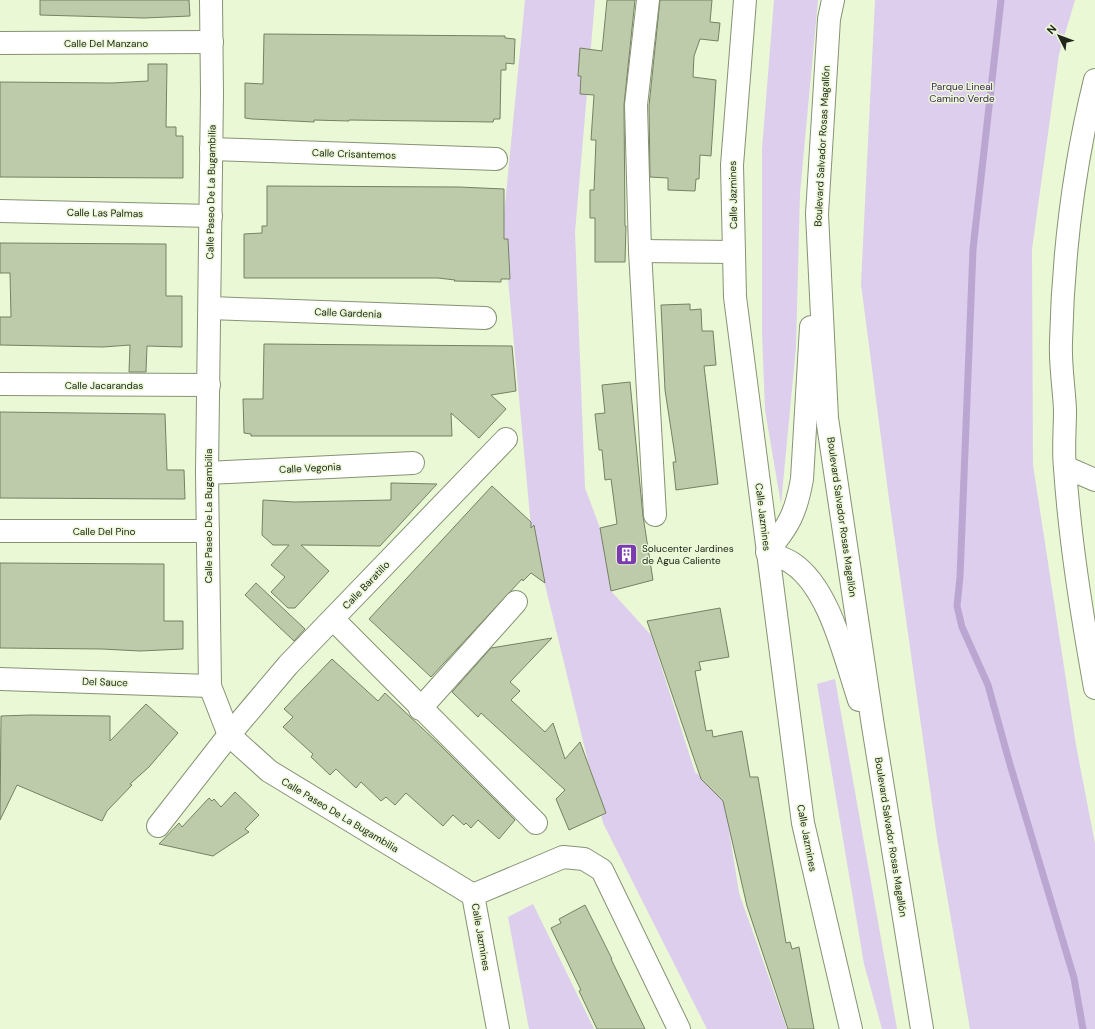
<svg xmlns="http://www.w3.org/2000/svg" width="1095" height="1029" font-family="'DM Sans',sans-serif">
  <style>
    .green { fill: #dcceec }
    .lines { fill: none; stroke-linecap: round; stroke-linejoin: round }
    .stream { stroke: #bba6d2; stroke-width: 7 }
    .building { fill: #becbab; stroke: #758163 }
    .minor-casing { stroke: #869274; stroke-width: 24 }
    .tertiary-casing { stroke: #869274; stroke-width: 24 }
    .trunk-casing { stroke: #869274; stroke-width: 24 }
    .minor { stroke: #fff; stroke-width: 22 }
    .tertiary { stroke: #fff; stroke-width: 22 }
    .trunk { stroke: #fff; stroke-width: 22 }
    .labels { text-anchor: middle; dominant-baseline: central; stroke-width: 3; stroke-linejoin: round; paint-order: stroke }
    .street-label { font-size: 10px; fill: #22271b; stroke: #eaf8d6 }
    .park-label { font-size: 10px; fill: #3b1e54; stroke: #eaf8d6 }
    .poi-label { font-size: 10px; fill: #22271b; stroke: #eaf8d6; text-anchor: start }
  </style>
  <rect width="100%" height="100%" fill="#eaf8d6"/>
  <!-- green -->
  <g class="green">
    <path d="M525 0H595L575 232 585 488 600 528 611 591 651 635 695 772 724 798 739 893 787 1029H707L603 823 531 527 503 225Z"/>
    <path d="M774 0H818L800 193 796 347 781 504 765 410 762 333V149Z"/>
    <path d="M875 0H1075L1059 54 1032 249 1033 465 1076 745 1095 844V1029H970L937 838 889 499 861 284Z"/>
    <path d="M835 679 897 1029H882L864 964 817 684Z"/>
    <path d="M533 904 594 1029H529L508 917Z"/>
  </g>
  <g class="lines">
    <!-- stream -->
    <path class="stream" d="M1001 0 973 249 960 577 957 606 962 627 988 685 1009 761 1074 978 1083 1029"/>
  </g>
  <!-- building -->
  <g class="building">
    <path d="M40 0H189L190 16 144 18 40 15Z"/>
    <path d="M607 0H635L624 105 625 226H626L625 262H595V218H590V190H594L596 140H591L594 95 580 94 581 76H578L580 48 602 51Z"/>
    <path d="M660 0H712L710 22 720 23 718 41 700 39 694 56 693 77 716 80 711 156 700 155 699 179H696L695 191 668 190V178L650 177 649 106Z"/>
    <path d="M264 34 505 36V38L515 39 514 64 506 63V70H501L500 119H494L493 122 349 120V121L314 120V122L252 119 245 118V83L263 84Z"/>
    <path d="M148 64H167L166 127H176V136H183V178L0 177V82L112 83 148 81Z"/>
    <path d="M267 186 459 187 504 189V239H508L510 279H501V282L454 281 455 280 438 278H244V234L262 233V226H267Z"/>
    <path d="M0 243 166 244V296H182V347L147 346 146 372H129L130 345 103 347 0 345V317H11L10 273H0Z"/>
    <path d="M690 304V310L701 309 702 331H713L716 365 704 366 718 484 676 490 673 462H676L665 390 661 305Z"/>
    <path d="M264 344 512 346 516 391 491 395 506 409 479 438 451 413 452 436H251V434L244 433 243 399H263Z"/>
    <path d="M630 382 643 516 653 580 611 591 600 528 617 524 611 479 605 480 602 450H599L595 414 605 413 602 385Z"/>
    <path d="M0 412 165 414 167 470H184L185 499 0 498Z"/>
    <path d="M391 483 437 484 380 546 301 545 329 571 295 608H288L271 592 285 577 271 565 289 545H273L262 535 263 500 294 502 391 500Z"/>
    <path d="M492 486 531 522V528L534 525 545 583 531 573 523 581 522 579 431 677 369 619Z"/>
    <path d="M0 563 164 564V621H183V649L140 651 102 649 0 648Z"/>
    <path d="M256 583 305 629 294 641 245 595Z"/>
    <path d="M720 608 729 657 699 662 701 670 695 671 706 731 712 730 713 737 742 731 750 777H758L786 943 790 942 792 949 799 947 814 1029H788L747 906 723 801 701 779 647 621Z"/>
    <path d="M552 638 510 682 520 691 511 700 545 732 553 723 565 759 580 742 606 813 569 830 556 799 565 790 481 713 478 717 452 692 491 648Z"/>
    <path d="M332 659 378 701 385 693 440 745 515 820 499 839 478 820 471 828 466 823 464 825 453 815 443 826 406 793 395 805 386 797 381 801 361 782 356 788 336 769 330 775 311 757 313 754 283 727 293 717 284 709Z"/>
    <path d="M146 704 178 733 149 767 130 784 132 785 107 811 102 821 17 785 0 820 1 716 31 715 110 716V741Z"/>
    <path d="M235 792 259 815 245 829 249 832 213 856 159 844 179 823 182 827 209 798 212 801 214 799 221 807Z"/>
    <path d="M585 905 612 959H611L645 1029H597L579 991 581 990 551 928 561 923 559 919Z"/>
  </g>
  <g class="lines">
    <defs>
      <g id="minor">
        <path d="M648 0 636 105 640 251 655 515"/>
        <path d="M0 43 212 42"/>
        <path d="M211 149 496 159"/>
        <path d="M0 211 211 216"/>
        <path d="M640 251 734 252"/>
        <path d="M210 308 485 318"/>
        <path d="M0 384 209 385"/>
        <path d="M207 473 413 463"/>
        <path d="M0 531H208"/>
        <path d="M333 619 536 823"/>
        <path d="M0 679 210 686"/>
        <path d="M420 709 516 602"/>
        <path d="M158 826 229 735 288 665 506 439"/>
      </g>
      <g id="tertiary">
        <path d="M211 0 212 93 207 473 210 686 229 735 269 771 473 895"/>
        <path d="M745 0 732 165 735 297 803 823 851 1029"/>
        <path d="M1065 467 1095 480"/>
        <path d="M498 1029 473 895 563 857 584 859 602 870 679 1029"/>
      </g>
      <g id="trunk">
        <path d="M833 0 829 19 817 214 827 418 873 726 922 1029"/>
        <path d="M1095 80C1074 165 1063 254 1061 342 1060 365 1064 387 1065 410 1065 429 1063 449 1065 468 1070 542 1082 615 1095 688"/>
        <path d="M811 327 802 479C796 513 789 526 767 552 775 556 785 558 792 563 830 588 845 659 859 700"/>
      </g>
    </defs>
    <!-- minor casing -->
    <use href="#minor" class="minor-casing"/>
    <!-- tertiary casing -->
    <use href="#tertiary" class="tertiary-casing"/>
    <!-- trunk casing -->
    <use href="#trunk" class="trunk-casing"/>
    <!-- minor -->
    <use href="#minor" class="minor"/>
    <!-- tertiary -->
    <use href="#tertiary" class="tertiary"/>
    <!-- trunk -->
    <use href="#trunk" class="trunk"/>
  </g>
  <!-- icons -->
  <defs>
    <symbol id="building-square" viewBox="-11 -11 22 22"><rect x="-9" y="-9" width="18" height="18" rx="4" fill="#7b3aaf" stroke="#eaf8d6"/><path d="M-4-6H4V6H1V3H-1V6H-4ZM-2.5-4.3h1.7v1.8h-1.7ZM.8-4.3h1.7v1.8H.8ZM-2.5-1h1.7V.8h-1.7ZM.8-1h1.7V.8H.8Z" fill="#fff"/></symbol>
  </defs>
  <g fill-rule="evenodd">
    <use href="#building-square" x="614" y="542" width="25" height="25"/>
  </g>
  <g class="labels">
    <!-- street labels -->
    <g class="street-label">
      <text x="106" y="43">Calle Del Manzano</text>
      <text transform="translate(822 146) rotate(-87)">Boulevard Salvador Rosas Magallón</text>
      <text transform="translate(354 154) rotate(2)">Calle Crisantemos</text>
      <text transform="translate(211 192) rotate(-89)">Calle Paseo De La Bugambilia</text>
      <text transform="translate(733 195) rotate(-91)">Calle Jazmines</text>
      <text transform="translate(105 213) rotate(1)">Calle Las Palmas</text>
      <text transform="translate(348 313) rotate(2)">Calle Gardenia</text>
      <text x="104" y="385">Calle Jacarandas</text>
      <text transform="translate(310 468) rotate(-3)">Calle Vegonia</text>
      <text transform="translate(208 516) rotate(-90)">Calle Paseo De La Bugambilia</text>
      <text transform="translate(763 517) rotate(83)">Calle Jazmines</text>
      <text transform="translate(842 517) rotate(82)">Boulevard Salvador Rosas Magallón</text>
      <text x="104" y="531">Calle Del Pino</text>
      <text transform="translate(366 585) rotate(-46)">Calle Baratillo</text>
      <text transform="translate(105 682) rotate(2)">Del Sauce</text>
      <text transform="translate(340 815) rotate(31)">Calle Paseo De La Bugambilia</text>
      <text transform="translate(891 837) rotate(81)">Boulevard Salvador Rosas Magallón</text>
      <text transform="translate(807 838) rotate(79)">Calle Jazmines</text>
      <text transform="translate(481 937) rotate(80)">Calle Jazmines</text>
    </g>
    <!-- park labels -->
    <g class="park-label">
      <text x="962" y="86">Parque Lineal<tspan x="962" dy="12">Camino Verde</tspan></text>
    </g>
    <!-- poi labels -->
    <g class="poi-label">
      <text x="642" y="548">Solucenter Jardines<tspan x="642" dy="12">de Agua Caliente</tspan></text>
    </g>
  </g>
  <!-- north arrow -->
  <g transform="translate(1059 36) rotate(312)" stroke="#eaf8d6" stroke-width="3" paint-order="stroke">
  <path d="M0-3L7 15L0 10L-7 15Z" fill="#22271b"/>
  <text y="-6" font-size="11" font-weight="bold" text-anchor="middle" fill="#22271b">N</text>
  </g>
</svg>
